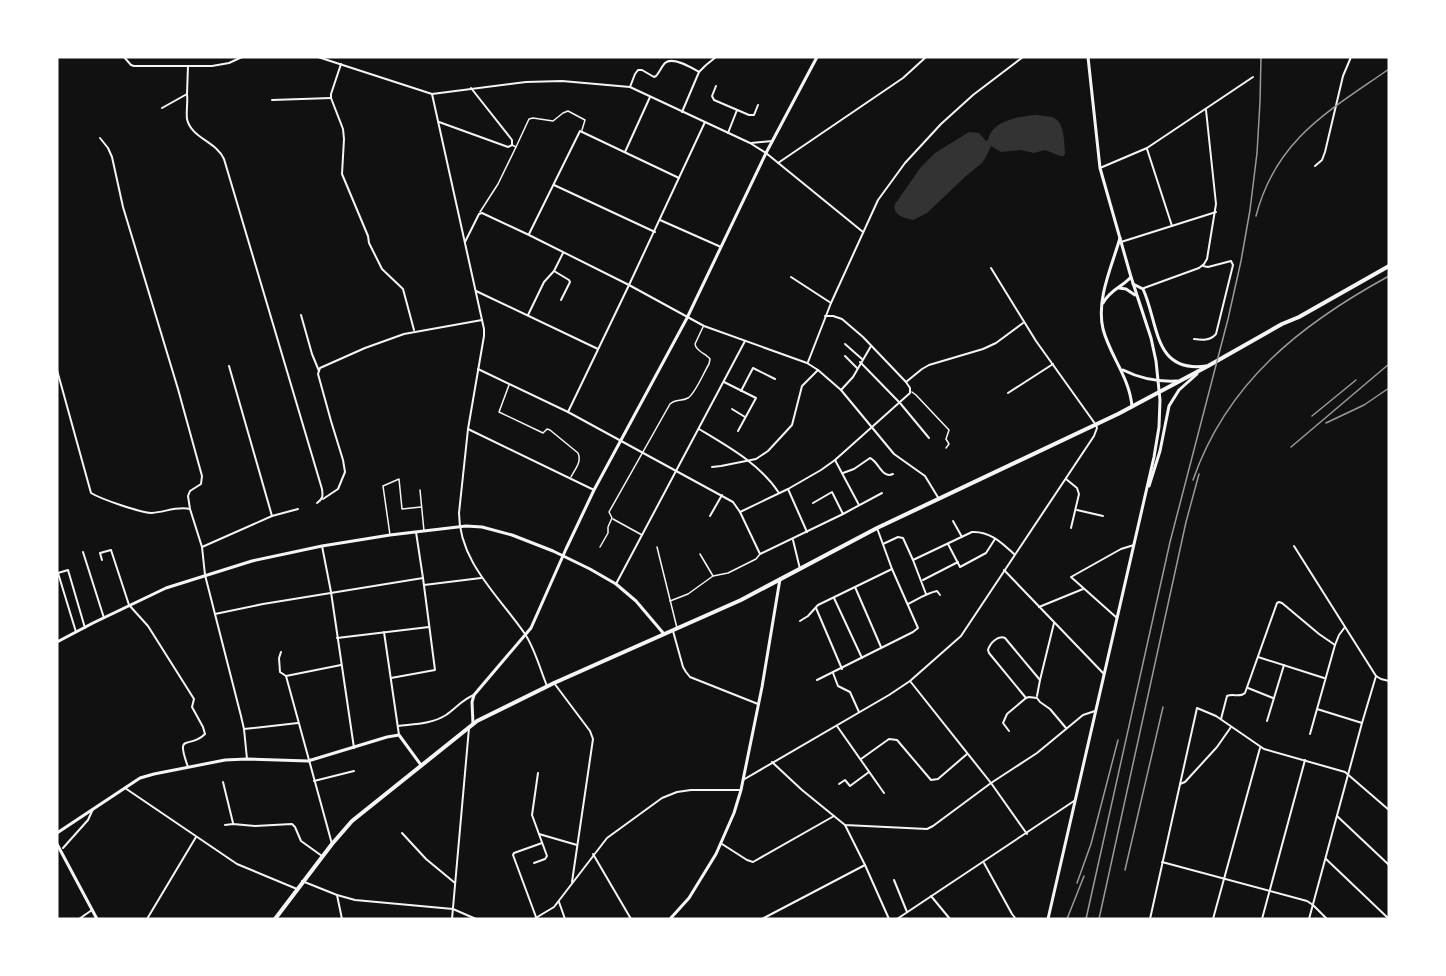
<svg xmlns="http://www.w3.org/2000/svg" width="1446" height="976" font-family="Arial,sans-serif">
  <style>
    .water { fill: #333 }
    .lines { fill: none; stroke-linecap: round; stroke-linejoin: round }
    .service { stroke: #f5f5f5; stroke-width: 1.5 }
    .minor { stroke: #f5f5f5; stroke-width: 2 }
    .tertiary { stroke: #f5f5f5; stroke-width: 3 }
    .secondary { stroke: #f5f5f5; stroke-width: 3 }
    .primary { stroke: #f5f5f5; stroke-width: 4 }
    .rail { stroke: #9a9a9a; stroke-width: 1.5 }
  </style>
  <rect width="100%" height="100%" fill="#111"/>
  <!-- water -->
  <path class="water" d="M1037 115C1042 116 1048 116 1052 117 1065 121 1064 142 1065 153L1064 156H1060L1045 150 1034 153 1021 150 1001 152 991 146 986 157 982 163 966 176 927 213 913 220C904 218 892 215 895 204L921 167 935 153 969 132 979 133 986 141 988 140C992 120 1020 116 1037 115Z"/>
  <g class="lines">
    <!-- service -->
    <g class="service">
      <path d="M516 147 529 119 533 118 553 121 563 113 568 111 585 120 582 130"/>
      <path d="M480 212 498 184 516 147 512 145"/>
      <path d="M509 385 499 412 541 432 543 433 547 429 550 430 578 453C582 462 575 469 571 477"/>
      <path d="M912 392 916 395 949 430 946 439 949 444 946 448"/>
      <path d="M420 490 424 531"/>
      <path d="M613 519 642 535"/>
      <path d="M390 535 383 486 399 479 402 509 421 507"/>
      <path d="M600 547 608 533V527L612 518 609 512 670 404C676 398 681 402 688 398 695 394 704 372 709 364L710 359C706 353 696 352 695 344L703 327"/>
      <path d="M657 547 677 628"/>
      <path d="M700 554 713 576"/>
      <path d="M670 601 688 594 713 576 728 573 756 559 760 554"/>
    </g>
    <!-- minor -->
    <g class="minor">
      <path d="M124 57 131 65 134 66H212L229 63 242 57"/>
      <path d="M318 57 432 94 526 82 562 81 630 87 750 143 766 153 863 232"/>
      <path d="M341 64 331 94V98L343 129 344 139 342 174 368 236 369 243 382 269 403 289 414 330"/>
      <path d="M716 86 712 96 714 100 749 115H754L758 105"/>
      <path d="M630 87 635 74 638 70H642L654 77 656 76C659 73 662 66 665 63 673 56 692 68 699 72"/>
      <path d="M187 94C188 102 186 111 187 119 191 138 217 142 224 159L322 489C323 496 323 499 317 503"/>
      <path d="M432 94 484 329V336L468 429 459 513C459 562 499 596 525 634 535 649 540 669 547 686"/>
      <path d="M272 100 331 98"/>
      <path d="M162 108 187 94 188 66"/>
      <path d="M682 112 699 72 706 65 716 57"/>
      <path d="M439 122 508 147 512 145V140L471 88"/>
      <path d="M728 133 737 110"/>
      <path d="M100 138 108 148 112 157 123 207 178 389 202 476 201 484 190 491 188 496 190 509 202 547 205 575 241 716 244 729 247 759"/>
      <path d="M751 143 772 141"/>
      <path d="M1147 149 1172 226"/>
      <path d="M625 152 650 97"/>
      <path d="M778 163 903 78 926 57"/>
      <path d="M1315 166 1322 160 1325 152 1343 76 1351 57"/>
      <path d="M1100 168 1147 148 1253 77"/>
      <path d="M554 185 655 232"/>
      <path d="M660 220 721 247"/>
      <path d="M529 234 580 131 679 178"/>
      <path d="M465 242 479 214 482 213 529 235 629 285 704 326 807 363 818 370 841 390 894 454 925 476 939 499"/>
      <path d="M1121 242 1216 212"/>
      <path d="M554 271 569 280 570 282 561 300"/>
      <path d="M791 277 831 303"/>
      <path d="M1144 288 1199 268 1204 264 1207 259 1216 204 1206 110"/>
      <path d="M476 291 598 349"/>
      <path d="M301 315 312 354 319 371"/>
      <path d="M528 315 544 282 554 271 563 253"/>
      <path d="M1194 339C1202 340 1210 341 1216 334L1233 265 1231 261 1208 267 1203 266"/>
      <path d="M845 344 862 359"/>
      <path d="M845 356 857 368"/>
      <path d="M808 362 831 303 878 200 905 163 941 124 973 95 1023 57"/>
      <path d="M860 362 900 403 929 438"/>
      <path d="M229 366 272 516"/>
      <path d="M478 369 568 412 733 502 740 512 760 554 843 514 882 493"/>
      <path d="M57 370 91 493C101 499 141 513 152 513 165 512 177 506 190 509"/>
      <path d="M724 382 756 398 738 431"/>
      <path d="M906 382 922 369 929 365 983 349 996 343 1023 323"/>
      <path d="M841 390 853 377 871 346"/>
      <path d="M741 391 753 368 775 379"/>
      <path d="M1008 393 1053 364"/>
      <path d="M732 409 745 417"/>
      <path d="M568 412 629 285 705 122"/>
      <path d="M468 429 594 490"/>
      <path d="M699 429C729 447 760 464 779 493"/>
      <path d="M835 460 859 505"/>
      <path d="M712 467 721 466 756 459 768 451 792 425 802 386 818 370"/>
      <path d="M843 473 854 469 870 458C879 462 882 479 893 474"/>
      <path d="M1066 479 1077 488 1079 494 1071 528"/>
      <path d="M788 489 807 532"/>
      <path d="M323 499 338 489 345 472 343 460 331 421 318 374 320 368 365 348 404 334 482 320"/>
      <path d="M813 503 832 492 843 514"/>
      <path d="M1077 510 1103 516"/>
      <path d="M740 512 788 489 821 470 835 460 910 393V388L906 382 863 337 842 319 833 316H825"/>
      <path d="M710 516 722 495"/>
      <path d="M953 521 962 537"/>
      <path d="M793 540 800 569"/>
      <path d="M883 544 898 537 903 538 913 560 926 594"/>
      <path d="M948 544 960 567 986 553 995 539"/>
      <path d="M322 546 331 592 354 748"/>
      <path d="M1294 546 1376 676 1381 679 1389 681"/>
      <path d="M202 547 272 516 298 509"/>
      <path d="M83 552 104 618"/>
      <path d="M102 560 100 553 111 550 129 605 148 626 194 699 192 707 203 727 205 734C189 750 175 731 188 767"/>
      <path d="M913 560 972 532C990 531 1002 543 1014 554"/>
      <path d="M1004 570 1104 674"/>
      <path d="M923 580 958 562"/>
      <path d="M616 584 745 341"/>
      <path d="M424 585 481 578"/>
      <path d="M855 587 881 647"/>
      <path d="M834 598 862 658"/>
      <path d="M908 604C918 599 927 593 937 591L940 595"/>
      <path d="M1039 607 1083 589"/>
      <path d="M816 608 842 669"/>
      <path d="M215 614 263 604 423 578"/>
      <path d="M1117 618 1071 577 1121 549 1134 545"/>
      <path d="M800 621 808 616 818 605 892 569"/>
      <path d="M673 631 683 667 686 672 690 677 758 704"/>
      <path d="M76 632 58 573 68 570 85 628"/>
      <path d="M384 632 399 735"/>
      <path d="M337 638 429 627"/>
      <path d="M281 652 279 658 280 672 286 676 332 844"/>
      <path d="M1258 657 1324 678"/>
      <path d="M833 673 838 686 850 692 859 712"/>
      <path d="M286 676 341 665"/>
      <path d="M391 678 435 670 423 578 416 532"/>
      <path d="M817 680 913 632 918 628 892 569 877 528"/>
      <path d="M910 681 991 783 1027 834"/>
      <path d="M554 683 590 731 593 739 572 882"/>
      <path d="M1248 688 1273 698"/>
      <path d="M1037 696 1040 680 1054 623"/>
      <path d="M1026 698 989 653 988 650C990 643 998 635 1005 638L1040 680"/>
      <path d="M1317 709 1362 723"/>
      <path d="M1221 719 1227 696C1233 693 1240 698 1245 693L1277 603 1279 602 1282 603 1319 634 1335 645"/>
      <path d="M1267 721 1284 665"/>
      <path d="M398 726C414 724 432 724 446 715 456 708 463 699 474 695"/>
      <path d="M837 726 884 793"/>
      <path d="M244 729 298 723"/>
      <path d="M1009 731 1003 723 1007 714 1026 698 1029 697 1037 698 1040 702 1050 709 1066 728"/>
      <path d="M1310 734 1335 645 1339 635 1345 627"/>
      <path d="M861 759 889 739 897 740 931 780 938 779 967 754"/>
      <path d="M772 762 802 790 845 825 927 829 933 826 991 783 1037 753 1083 715 1095 711"/>
      <path d="M743 780 889 695 910 681 961 636 1094 436 1097 428 1096 425 1036 341 991 268"/>
      <path d="M314 781 354 771"/>
      <path d="M223 782 233 823"/>
      <path d="M839 784 845 780 850 786 869 772"/>
      <path d="M1180 784 1185 782 1217 747 1231 727"/>
      <path d="M125 788 237 864 297 889"/>
      <path d="M1337 816 1389 865"/>
      <path d="M225 825 233 824 255 826 292 824 295 827 301 841 322 856"/>
      <path d="M845 825 865 865 889 919"/>
      <path d="M402 833 426 859 455 883"/>
      <path d="M539 834 577 845"/>
      <path d="M722 844 747 860 753 862 834 816"/>
      <path d="M63 848 88 820 93 809"/>
      <path d="M593 854 631 919"/>
      <path d="M1326 859 1389 919"/>
      <path d="M1162 862 1307 901 1313 905 1327 919"/>
      <path d="M534 863 545 859 547 856 532 815 538 773"/>
      <path d="M984 863 1012 914 1016 919"/>
      <path d="M894 880 907 912"/>
      <path d="M302 881 337 895 355 900 453 909 476 919"/>
      <path d="M337 895 342 919"/>
      <path d="M931 896 950 919"/>
      <path d="M559 902 565 919"/>
      <path d="M536 917 513 855 514 853 542 843"/>
      <path d="M79 919 92 910"/>
      <path d="M147 919 196 837"/>
      <path d="M452 919 469 728"/>
      <path d="M534 919 554 907 607 838 662 798 677 792 691 790H741"/>
      <path d="M762 919 865 865"/>
      <path d="M897 919 1074 801"/>
      <path d="M1150 919 1197 708 1216 716 1264 749 1345 772 1389 810"/>
      <path d="M1213 919 1260 748"/>
      <path d="M1262 919 1305 760"/>
      <path d="M1309 919 1362 723 1376 676"/>
    </g>
    <!-- tertiary -->
    <g class="tertiary">
      <path d="M57 833 140 778 154 774 225 760 247 759 308 761 387 737 399 735 421 765"/>
      <path d="M670 919 689 898 716 854 734 813 741 790 762 687 780 579"/>
    </g>
    <!-- secondary -->
    <g class="secondary">
      <path d="M1120 238C1112 266 1096 299 1103 329 1110 356 1130 378 1132 407"/>
      <path d="M1133 284 1143 289C1159 324 1153 373 1206 366"/>
      <path d="M1119 288 1126 289 1135 295"/>
      <path d="M1103 303C1111 289 1121 288 1131 277"/>
      <path d="M1123 370C1141 379 1157 382 1177 381"/>
      <path d="M1149 486 1160 451 1169 406 1179 390 1197 374"/>
      <path d="M57 642 93 623 166 588 252 561 322 546 390 535 466 526 482 527 512 535 553 551 590 569 616 584 636 601 664 634"/>
      <path d="M473 724 472 702 474 695 531 628 566 549 594 490 687 318 766 153 817 57"/>
      <path d="M57 844 97 919"/>
      <path d="M1048 919 1154 457 1159 427 1160 400 1156 361 1151 338 1131 277 1100 168 1088 57"/>
    </g>
    <!-- primary -->
    <path class="primary" d="M275 919 332 844 352 821 477 721 554 683 741 600 877 528 1118 414 1208 366 1282 324 1299 317 1389 266"/>
    <!-- rail -->
    <g class="rail">
      <path d="M1256 216C1276 139 1329 111 1389 69"/>
      <path d="M1312 416 1356 380"/>
      <path d="M1326 423 1364 405 1389 388"/>
      <path d="M1291 447 1389 364"/>
      <path d="M1193 480C1227 382 1301 324 1389 276"/>
      <path d="M1125 870 1163 707"/>
      <path d="M1077 883 1091 844 1118 740"/>
      <path d="M1067 919 1084 876"/>
      <path d="M1086 919 1170 542 1228 319 1241 261 1250 210 1257 153 1260 102 1261 57"/>
      <path d="M1099 919 1186 522 1199 474"/>
    </g>
  </g>
  <!-- border -->
  <rect width="1446" height="976" fill="none" stroke="#ffffff" stroke-width="117"/>
</svg>
